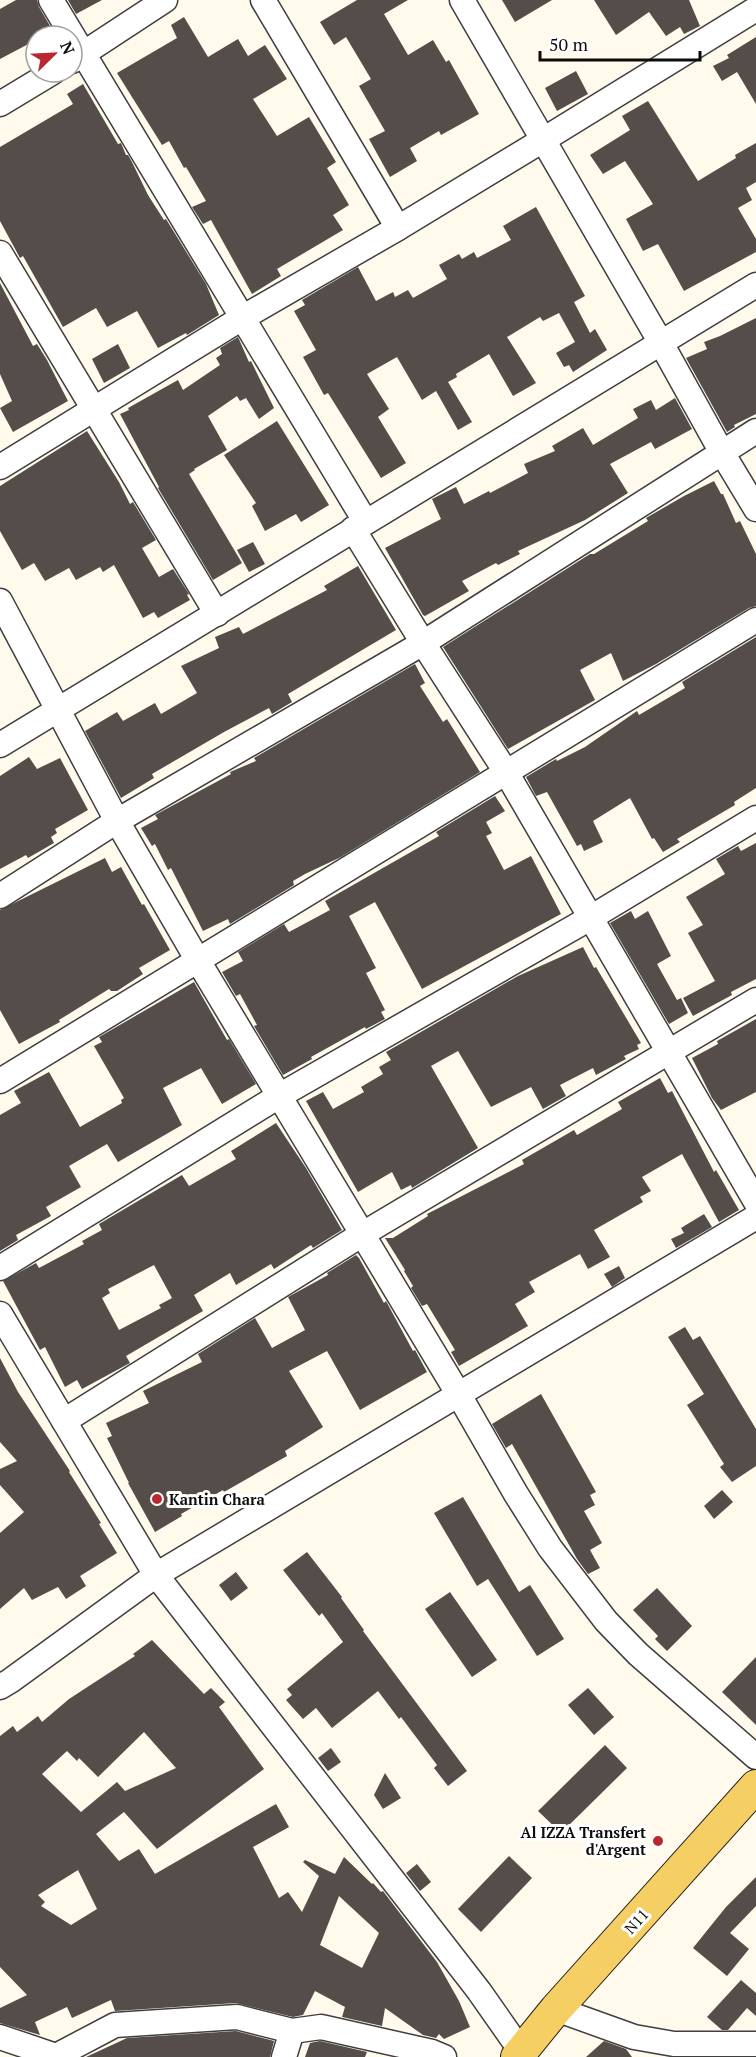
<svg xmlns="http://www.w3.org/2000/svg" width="756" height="2057" font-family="'PT Serif',serif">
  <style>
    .building { fill: #544d49; fill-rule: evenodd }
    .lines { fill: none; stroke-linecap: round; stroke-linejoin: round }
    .minor-casing { stroke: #3f3f3f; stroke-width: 27 }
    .major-casing { stroke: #1d1d1d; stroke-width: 34 }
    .minor { stroke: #fff; stroke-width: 24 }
    .major { stroke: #f6cf64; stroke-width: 32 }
    .poi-dot { fill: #b92731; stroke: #fff; stroke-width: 2 }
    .labels { text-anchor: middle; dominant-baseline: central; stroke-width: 6; stroke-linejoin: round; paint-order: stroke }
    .poi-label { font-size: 15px; font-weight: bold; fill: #0c0c0c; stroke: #fff; text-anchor: start }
    .street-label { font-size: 15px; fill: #0c0c0c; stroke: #fff }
  </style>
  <rect width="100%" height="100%" fill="#fffaeb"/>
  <!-- building -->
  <g class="building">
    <path d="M16 0H37L39 7 53 31 44 36H36V40L0 59V9Z"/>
    <path d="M68 0H102L76 14Z"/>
    <path d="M357 0H408L384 14 408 55 433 40 446 62 449 60 479 114 441 135 439 131 410 148 417 161 390 177 369 139 385 131 359 86 371 79 346 37 334 45 320 22Z"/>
    <path d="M502 0H552L515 22Z"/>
    <path d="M594 0H689L700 26 684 34 680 27 666 36 649 12 616 35Z"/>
    <path d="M184 17 208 57 238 39 248 56 265 45 287 79 253 99 277 136 309 117 336 162 327 168 349 205 333 215 343 230 277 269 281 276 252 294 211 220 203 224 192 207 206 201 186 167 184 168 169 141 162 145 117 73 177 38 171 25Z"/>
    <path d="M756 37V104L737 72 722 81 713 66 729 58 727 55Z"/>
    <path d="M576 71 588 94 557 111 545 88Z"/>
    <path d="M83 84 118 144 121 143 126 155H128L132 162 148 195 164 220 166 219 206 284 219 315 187 335 186 333 158 348 137 311 107 327 96 308 63 327 23 256 20 258 0 221V147L73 104 67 94Z"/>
    <path d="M648 101 698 181 736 158 735 155 756 143V182L746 188 752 200 738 208 756 239V252L684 291 658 244 643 251 626 219 653 204 625 161 603 174 590 155 630 130 622 116Z"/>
    <path d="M536 207 585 296 574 302 590 333 595 329 607 350 573 372 569 365 564 367 556 353 575 342 559 313 543 321 540 317 507 337 536 383 513 396 489 354 456 374 457 377 448 382 472 422 458 430 436 391 422 400 397 357 367 374 389 409 378 417 406 463 381 478 328 393 324 395 303 357 316 350 294 311 305 305 302 300 358 267 376 301 393 292 395 297 408 290 413 298 447 279 439 265 459 254 462 259 474 252 477 258 511 240 503 226Z"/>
    <path d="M0 283 33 346 37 344 47 360 68 401 13 432 0 408 12 401 0 374Z"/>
    <path d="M756 318V414L734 425 735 427 727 432 686 358 707 349 704 342 720 336Z"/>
    <path d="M238 337 249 362 251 361 274 408 259 419 246 398 240 401 237 396 208 416 227 450 194 469 195 470 189 474 242 563 213 580 158 488 159 487 120 414 129 410 128 408 178 380 183 390 220 365 216 358 222 354 220 348Z"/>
    <path d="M118 344 130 368 104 383 92 359Z"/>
    <path d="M675 398 692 429 655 449 651 442 610 464 628 493 585 520 518 551 520 554 498 565 496 563 462 581 469 591 425 616 423 615 385 548 441 519 432 499 456 487 464 504 489 491 490 493 528 473 524 464 555 451 552 446 583 428 593 445 638 418 633 409 651 400 656 410Z"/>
    <path d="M277 421 329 505 301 522 296 514 265 531 252 506 256 503 224 455Z"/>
    <path d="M87 431 119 482 130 504 133 502 156 540 142 548 159 577 173 569 189 594 187 595 190 600 158 618 154 612 143 618 114 565 103 572 100 567 76 580 69 568 45 581 34 563 22 570 0 531V486Z"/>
    <path d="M714 481 721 494H723L736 523 740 521 756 554V606L749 608 656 664 623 681 611 653 580 670 595 700 508 749 443 647 590 554H594L648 521 646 518 684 496Z"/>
    <path d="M253 542 265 564 249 572 237 550Z"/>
    <path d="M358 566 396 630 288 694 292 702 272 714 269 708 224 732 152 774 154 778 121 798 85 731 117 712 123 721 155 703 161 714 197 693 181 666 219 648 215 637 239 627 243 634 327 590 324 586Z"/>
    <path d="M756 637V788L734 802 735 805 677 839 680 842 663 852 654 838 652 839 630 798 593 821 603 842 584 851 581 844 577 846 547 792 536 796 526 777 556 759 557 761 585 747 637 711 639 715 685 688 682 682Z"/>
    <path d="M415 664 425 683 420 686 443 722 447 719 480 772 341 857 305 874 293 881 294 885 230 924 228 919 203 931 171 868 168 870 155 844 152 846 141 828 158 819 155 815 231 774 230 772 256 761 254 758Z"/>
    <path d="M29 757 37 769 60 758 88 810 55 829 57 833 51 837 54 843 28 858 26 855 0 869V776Z"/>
    <path d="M495 796 505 811 486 822 492 833 486 836 504 870 531 856 561 914 422 989 375 902 349 916 376 968 366 973 385 1010 381 1012 385 1019 366 1029 365 1027 311 1057 312 1059 283 1075 254 1026 257 1025 240 994 236 996 222 972 243 961 238 952 284 924 289 932 330 910 325 901 439 836 436 832Z"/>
    <path d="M756 843V979L731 992 732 995 693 1016 683 998 715 981 688 933 703 925 686 897 725 874 716 859 738 846 741 851Z"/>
    <path d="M105 858 112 872 121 867 142 905 144 904 170 950 139 968 143 974 117 991H111L109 989 59 1020 60 1022 19 1044 0 1010V910Z"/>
    <path d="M631 911 635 919 648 911 671 956 657 964 677 1000 681 998 688 1013 669 1024 610 923Z"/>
    <path d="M583 947 594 968 596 967 641 1043 637 1045 639 1049 624 1056 626 1059 596 1075 593 1068 560 1085 566 1096 543 1109 531 1087 491 1107 458 1051 431 1066 478 1148 412 1188 411 1185 401 1190 392 1172 358 1192 306 1101 323 1092 333 1109 364 1092 361 1087 383 1074 379 1067 391 1060 386 1052 518 976Z"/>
    <path d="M194 982 227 1040 229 1039 256 1084 222 1104 201 1068 163 1088 182 1125 118 1162 107 1144 69 1166 81 1187 46 1207 51 1216 16 1235 18 1240 0 1251V1115L21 1103 14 1091 49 1072 80 1127 122 1103 121 1100 124 1098 94 1046 102 1042 99 1037Z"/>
    <path d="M756 1019V1092L721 1110 712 1098 692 1058 718 1044 717 1041Z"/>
    <path d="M660 1078 668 1093 672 1091 714 1172 716 1170 739 1210 719 1222 682 1154 642 1177 651 1191 640 1197 643 1202 594 1230 610 1257 588 1269 580 1254 529 1282 535 1292 515 1304 528 1326 459 1366 451 1352 455 1350 427 1304 422 1306 411 1288 413 1286 404 1271 405 1270 385 1238H393L428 1216 427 1214 524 1164 522 1160 574 1130 577 1135 622 1109 618 1102Z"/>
    <path d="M276 1123 306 1168 342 1230 313 1248 311 1245 274 1269 271 1264 236 1285 230 1273 194 1295 203 1311 126 1356 130 1363 82 1389 77 1380 65 1387 45 1347 40 1350 3 1281 36 1263 39 1268 84 1244 82 1241 102 1230 99 1224 182 1175 189 1186 236 1159 231 1151ZM154 1265 172 1298 159 1305 161 1308 119 1330 102 1298 110 1293 108 1289Z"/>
    <path d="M704 1214 712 1227 676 1248 671 1239 684 1233 681 1228Z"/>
    <path d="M356 1255 359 1258 384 1303 386 1301 413 1351 415 1350 427 1372 360 1410 327 1351 289 1371 323 1427 285 1451 287 1456 224 1492 223 1490 181 1514 182 1516 155 1532 128 1483H129L107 1438 112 1436 106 1423 149 1403 143 1391 202 1362 198 1354 255 1318 272 1348 305 1330 288 1297 328 1275 327 1273Z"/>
    <path d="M619 1266 625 1278 612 1287 604 1274Z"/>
    <path d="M685 1327 693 1340 700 1336 756 1429V1466L732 1482 720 1467 724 1464 687 1405 704 1394 668 1337Z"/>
    <path d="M0 1358 18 1392 70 1471 69 1472 101 1523 99 1524 117 1553 80 1576 86 1586 66 1599 58 1587 32 1600 24 1588 0 1609V1533L24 1512 0 1485V1469L17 1461 0 1442Z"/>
    <path d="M541 1394 596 1492 590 1495 595 1505 584 1511 602 1543 590 1550 600 1568 588 1574 577 1559 512 1444 506 1448 492 1424Z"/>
    <path d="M722 1490 733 1502 714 1519 704 1506Z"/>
    <path d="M463 1497 519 1592 530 1585 564 1639 537 1656 488 1579 477 1586 434 1513Z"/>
    <path d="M307 1552 342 1597 341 1598 364 1630 363 1631 467 1771 448 1786 434 1768 437 1765 401 1717 399 1719 378 1691 332 1728 316 1708 303 1719 286 1700 292 1695 287 1689 343 1642 322 1613 319 1616 283 1570Z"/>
    <path d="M236 1572 248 1588 231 1601 219 1585Z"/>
    <path d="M657 1588 692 1626 667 1651 655 1639 658 1636 633 1610Z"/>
    <path d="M450 1592 497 1660 472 1677 425 1609Z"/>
    <path d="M152 1640 204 1694 211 1688 225 1702 219 1707 264 1769 157 1849 124 1812 96 1834 119 1861 139 1849 155 1874 276 1804 289 1827 253 1847 279 1898 288 1892 302 1912 319 1876 303 1862 305 1860 335 1874 344 1857 372 1884 373 1883 381 1892 383 1891 437 1962 459 2001 470 2027 444 2039 439 2034 436 2038 423 2035 385 2008 382 2026 342 2017 345 2007 315 1991 303 2015 293 2017 236 2003 115 2011 111 2000 72 2018 67 2007 35 2022 40 2035 0 2023V2008L27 1995 0 1967V1736L13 1726 17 1732 38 1716 42 1722 69 1699 135 1656 133 1654ZM144 1732 176 1768 125 1791 117 1782 81 1812 42 1774 67 1751 77 1761 79 1758 98 1777ZM78 1870 97 1909 71 1925 41 1906 45 1902 38 1895ZM339 1896 379 1933 362 1968 320 1945Z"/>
    <path d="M756 1657V1725L722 1692Z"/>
    <path d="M588 1688 614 1717 594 1735 568 1705Z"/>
    <path d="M605 1745 627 1768 561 1833 538 1811Z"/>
    <path d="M331 1748 341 1762 328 1771 318 1758Z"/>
    <path d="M385 1773 401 1798 383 1809 374 1795Z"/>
    <path d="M509 1856 532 1878 481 1932 458 1909Z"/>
    <path d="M417 1864 431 1882 420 1891 406 1873Z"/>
    <path d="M756 1877V1906L730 1933 749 1949 727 1976 693 1948 726 1907Z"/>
    <path d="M741 1980 756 1993V2016L747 2008 728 2030H722L707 2017Z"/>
    <path d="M236 2031 274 2041 270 2057H86L127 2038Z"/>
    <path d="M320 2041 367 2052 365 2057H305L310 2043Z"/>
    <path d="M604 2041 626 2049 632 2057H586Z"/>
  </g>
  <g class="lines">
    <defs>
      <g id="minor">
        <path d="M51 0 365 521"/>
        <path d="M263 0 398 228"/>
        <path d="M462 0 661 343 721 451 756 509"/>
        <path d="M72 61 165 0"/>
        <path d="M0 104 53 72"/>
        <path d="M0 253 217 614"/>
        <path d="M0 467 242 318 398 228 543 140 756 9"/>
        <path d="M353 529 423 643 506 772 756 1202"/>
        <path d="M0 601 117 821 197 959 459 1395 516 1494 550 1548 606 1621 638 1654 756 1757"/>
        <path d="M0 745 756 285"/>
        <path d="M0 896 117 821 423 643 756 431"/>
        <path d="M0 1081 756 620"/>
        <path d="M0 1268 279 1096 592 917 756 818"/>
        <path d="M0 1314 156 1575 479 1991 521 2051"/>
        <path d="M64 1421 361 1235 756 1000"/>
        <path d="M0 1687 10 1681 156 1575 756 1217"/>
        <path d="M556 2009 634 2037 674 2044H756"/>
        <path d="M0 2037 59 2057"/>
        <path d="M58 2055 115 2025 237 2017 292 2031 321 2027 432 2052 444 2057"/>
        <path d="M284 2057 292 2031"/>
      </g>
      <path id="major" d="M517 2057 556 2009 756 1786"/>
    </defs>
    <!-- minor casing -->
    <use href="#minor" class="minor-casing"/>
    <!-- major casing -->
    <use href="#major" class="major-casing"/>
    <!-- minor -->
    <use href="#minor" class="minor"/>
    <!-- major -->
    <use href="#major" class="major"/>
  </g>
  <!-- markers -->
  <g class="poi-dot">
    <circle cx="157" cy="1499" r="6"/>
    <circle cx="658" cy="1841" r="6"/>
  </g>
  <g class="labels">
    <!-- poi labels -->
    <g class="poi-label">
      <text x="169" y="1499">Kantin Chara</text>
      <text x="646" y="1832" text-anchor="end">Al IZZA Transfert<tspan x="646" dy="17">d'Argent</tspan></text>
    </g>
    <!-- street labels -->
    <g class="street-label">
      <text transform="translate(636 1921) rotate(-48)">N11</text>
    </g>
  </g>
  <!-- north arrow -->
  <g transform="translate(54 54) rotate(66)"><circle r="28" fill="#ffffff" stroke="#9e9e9e" stroke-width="1.5"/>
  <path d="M0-4.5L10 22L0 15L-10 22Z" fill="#b92731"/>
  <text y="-9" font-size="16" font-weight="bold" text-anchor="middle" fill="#0c0c0c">N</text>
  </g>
  <!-- scale -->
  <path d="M540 51v9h160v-9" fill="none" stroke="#0c0c0c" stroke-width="3"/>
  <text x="549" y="51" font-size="18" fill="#0c0c0c" stroke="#ffffff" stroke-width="4.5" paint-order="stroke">50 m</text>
</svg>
